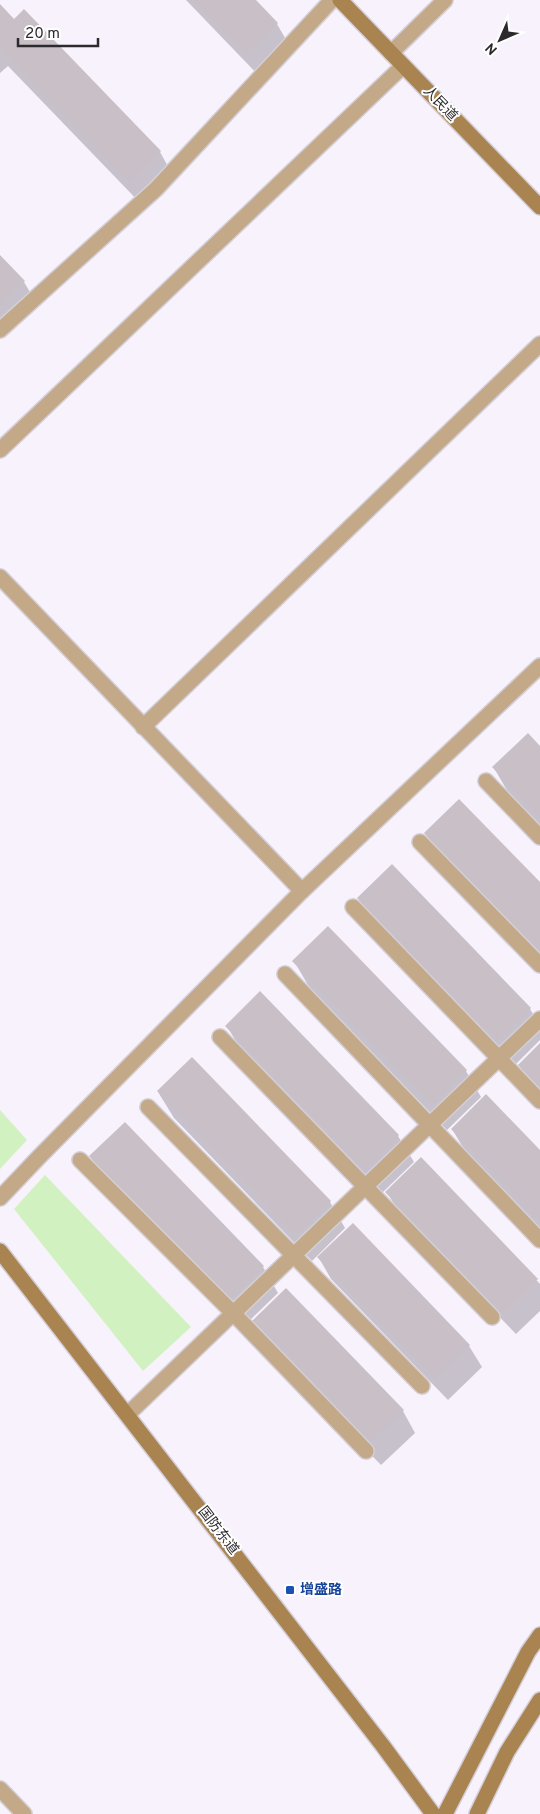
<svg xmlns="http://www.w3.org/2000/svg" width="540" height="1814" font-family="Overpass,'Noto Sans SC',sans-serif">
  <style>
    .green { fill: #d1f2c0 }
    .shadow { fill: #0003 }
    .building { fill: #c9bfc7 }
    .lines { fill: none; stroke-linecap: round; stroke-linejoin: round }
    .lane-casing { stroke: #d3ced8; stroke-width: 18 }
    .street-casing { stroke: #d3ced8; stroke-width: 18 }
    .secondary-casing { stroke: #d3ced8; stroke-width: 18 }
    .lane { stroke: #c3a987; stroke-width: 15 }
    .street { stroke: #c3a987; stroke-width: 15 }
    .secondary { stroke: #aa8450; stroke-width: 15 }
    .transit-dot { fill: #1a4fb4; stroke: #fff; stroke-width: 2 }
    .labels { text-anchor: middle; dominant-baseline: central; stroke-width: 4; stroke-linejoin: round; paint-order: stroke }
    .street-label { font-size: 14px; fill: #2d2a2e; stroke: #fff }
    .transit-label { font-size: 14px; font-weight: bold; fill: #164399; stroke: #fff; text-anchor: start }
  </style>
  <rect width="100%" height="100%" fill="#f8f2fd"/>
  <!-- green -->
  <g class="green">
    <path d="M0 1110 27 1140 0 1169Z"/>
    <path d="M45 1175 191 1327 143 1371 14 1209Z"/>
  </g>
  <!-- shadow -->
  <g class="shadow">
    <path d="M186 0H254L277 24 292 50 262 79Z"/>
    <path d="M0 6 14 20 24 11 160 152 175 179 145 208 8 66 0 73Z"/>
    <path d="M0 257 24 282 37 304 0 326Z"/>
    <path d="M540 748V826L509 794 494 768Z"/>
    <path d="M425 833 540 884V963L441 860Z"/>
    <path d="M358 898 530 1009 540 1026V1040L512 1068 374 925Z"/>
    <path d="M294 961 466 1071 481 1097 447 1130 309 987Z"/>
    <path d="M260 993 398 1136 414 1162 380 1195 242 1052 227 1026Z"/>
    <path d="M540 1045V1096L532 1087 519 1065Z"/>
    <path d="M158 1092 330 1202 345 1228 312 1261 174 1118Z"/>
    <path d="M125 1124 263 1267 278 1293 244 1326 106 1183 91 1157Z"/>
    <path d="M452 1129 540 1152V1229L465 1151Z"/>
    <path d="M421 1159 540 1284V1311L516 1334 399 1213 387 1192Z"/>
    <path d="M319 1258 469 1346 482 1367 448 1400 331 1279Z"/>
    <path d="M264 1344 403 1411 415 1433 381 1465Z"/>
  </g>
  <!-- building -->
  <g class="building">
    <path d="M194 0H256L278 23 246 54Z"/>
    <path d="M0 4 14 19 24 9 161 151 129 182 0 49Z"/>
    <path d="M0 255 25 281 0 306Z"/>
    <path d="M528 733 540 746V817L492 767Z"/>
    <path d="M459 799 540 882V954L424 833Z"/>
    <path d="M392 864 531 1008 496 1042 357 898Z"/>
    <path d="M328 926 467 1070 432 1104 292 961Z"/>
    <path d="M260 991 399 1135 364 1170 225 1026Z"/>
    <path d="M540 1043V1088L518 1065Z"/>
    <path d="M192 1057 331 1201 296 1235 157 1091Z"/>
    <path d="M486 1094 540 1150V1221L451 1129Z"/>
    <path d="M125 1122 264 1266 228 1300 89 1156Z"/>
    <path d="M421 1157 538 1279 503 1314 385 1192Z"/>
    <path d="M353 1223 470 1345 435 1379 317 1257Z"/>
    <path d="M286 1288 404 1410 368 1444 250 1323Z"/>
  </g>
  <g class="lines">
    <defs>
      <g id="lane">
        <path d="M0 330 156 189 332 0"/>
        <path d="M143 727 540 344"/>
        <path d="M486 781 540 837"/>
        <path d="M420 842 540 965"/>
        <path d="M353 907 540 1101"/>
        <path d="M285 974 540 1240"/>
        <path d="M220 1037 492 1317"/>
        <path d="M148 1107 422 1386"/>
        <path d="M80 1160 233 1313 366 1451"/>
        <path d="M128 1414 540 1019"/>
      </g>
      <g id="street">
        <path d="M391 53 445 0"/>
        <path d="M0 450 403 66"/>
        <path d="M0 577 302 891"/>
        <path d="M0 1198 39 1157 302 891 540 666"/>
        <path d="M0 1789 24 1814"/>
      </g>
      <g id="secondary">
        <path d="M340 0 540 207"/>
        <path d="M0 1251 383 1746 433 1814"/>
        <path d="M445 1814 528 1652 540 1635"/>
        <path d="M477 1814 507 1752 540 1700"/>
      </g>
    </defs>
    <!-- lane casing -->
    <use href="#lane" class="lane-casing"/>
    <!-- street casing -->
    <use href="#street" class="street-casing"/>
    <!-- secondary casing -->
    <use href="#secondary" class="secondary-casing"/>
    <!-- lane -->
    <use href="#lane" class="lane"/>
    <!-- street -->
    <use href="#street" class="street"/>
    <!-- secondary -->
    <use href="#secondary" class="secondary"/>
  </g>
  <!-- markers -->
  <rect class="transit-dot" x="285" y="1585" width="10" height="10" rx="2.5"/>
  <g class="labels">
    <!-- street labels -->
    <g class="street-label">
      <text transform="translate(440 104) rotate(46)">人民道</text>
      <text transform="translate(218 1531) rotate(52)">国防东道</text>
    </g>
    <!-- transit labels -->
    <g class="transit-label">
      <text x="300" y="1590">增盛路</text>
    </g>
  </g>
  <!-- north arrow -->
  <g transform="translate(500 40) rotate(225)" stroke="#ffffff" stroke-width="4" paint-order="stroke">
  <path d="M0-4L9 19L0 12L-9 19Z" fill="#2d2a2e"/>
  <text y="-8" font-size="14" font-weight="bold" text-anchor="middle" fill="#2d2a2e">N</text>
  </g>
  <!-- scale -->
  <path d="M18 38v8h80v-8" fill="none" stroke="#2d2a2e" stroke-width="2.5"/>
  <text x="25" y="38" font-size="15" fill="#2d2a2e" stroke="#ffffff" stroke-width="4" paint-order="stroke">20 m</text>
</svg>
